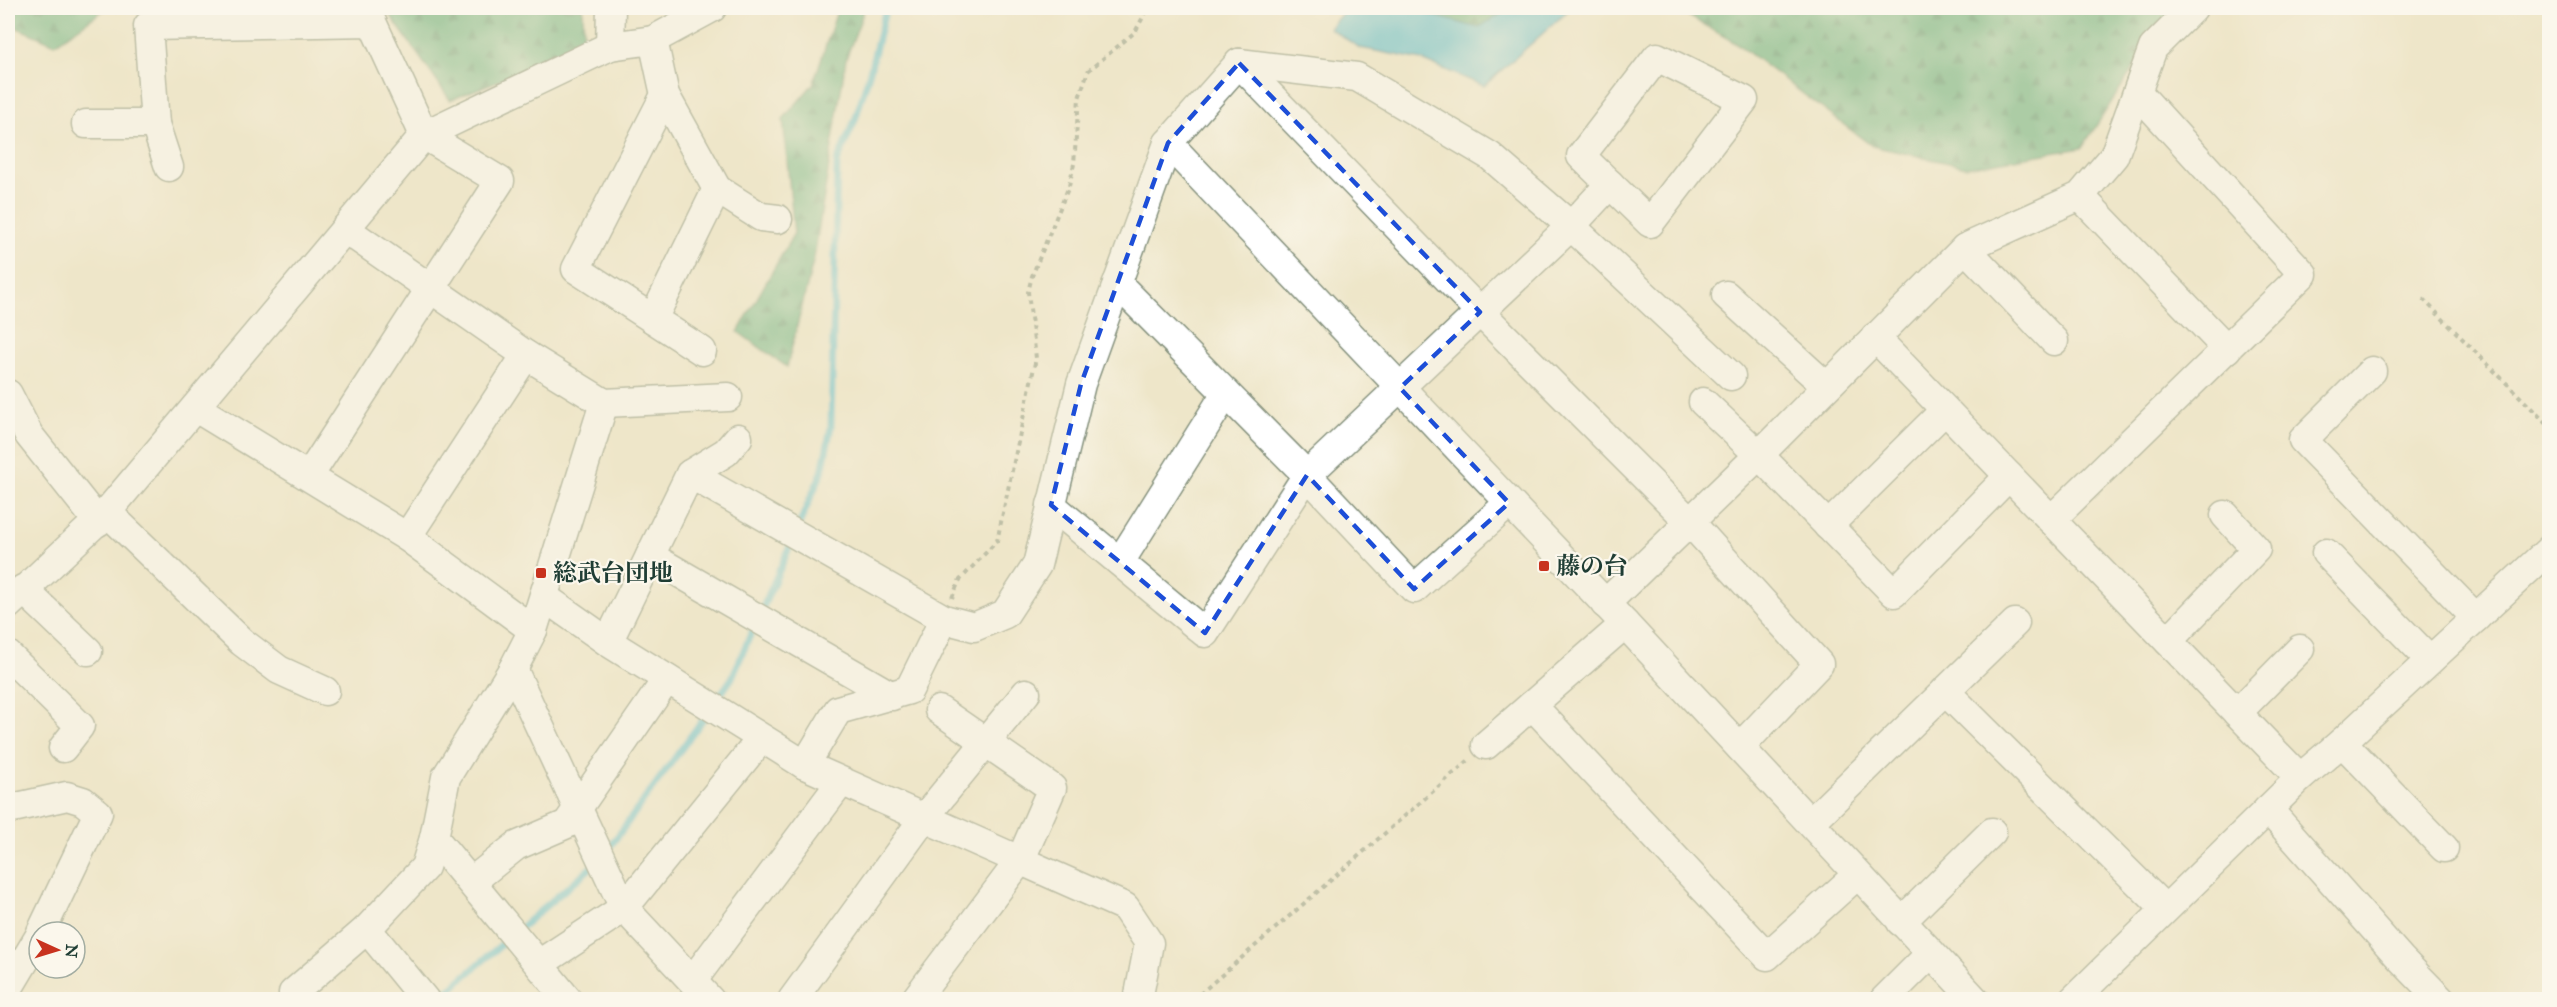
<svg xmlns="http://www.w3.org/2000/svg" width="2557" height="1007" font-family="'IM FELL Great Primer','Noto Serif JP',serif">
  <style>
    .forest { fill: url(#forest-firs); stroke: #3d7557; stroke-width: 1.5 }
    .water { fill: #52bbd0; stroke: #387c82; stroke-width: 1.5 }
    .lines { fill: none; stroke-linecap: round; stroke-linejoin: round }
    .stream { stroke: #52bbd0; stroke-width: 7 }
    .minor-casing { stroke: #86927e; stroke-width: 31 }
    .path { stroke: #86927e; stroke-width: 4; stroke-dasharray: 4.5 4.5; stroke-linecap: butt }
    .minor { stroke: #fff; stroke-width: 28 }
    .marked { fill: none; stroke: #1d4ed8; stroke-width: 4.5; stroke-dasharray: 12 8; stroke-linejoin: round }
    .poi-dot { fill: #c8321e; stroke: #fbf7ec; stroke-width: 2 }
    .labels { text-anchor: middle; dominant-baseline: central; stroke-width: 4.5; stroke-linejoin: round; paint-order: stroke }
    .poi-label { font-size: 24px; font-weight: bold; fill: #1f3d34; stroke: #fbf7ec; text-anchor: start }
  </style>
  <defs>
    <pattern id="forest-firs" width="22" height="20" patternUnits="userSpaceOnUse" patternTransform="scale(1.5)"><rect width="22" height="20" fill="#5bad7a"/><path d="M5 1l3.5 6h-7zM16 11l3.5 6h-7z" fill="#4b8e65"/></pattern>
  </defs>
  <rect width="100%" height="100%" fill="#fbf7ec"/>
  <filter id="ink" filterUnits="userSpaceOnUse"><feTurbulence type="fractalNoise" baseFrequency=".0167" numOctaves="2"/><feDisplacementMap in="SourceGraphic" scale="12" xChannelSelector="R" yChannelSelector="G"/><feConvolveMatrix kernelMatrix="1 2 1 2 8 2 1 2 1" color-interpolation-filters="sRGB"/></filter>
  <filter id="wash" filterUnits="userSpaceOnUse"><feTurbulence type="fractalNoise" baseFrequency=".008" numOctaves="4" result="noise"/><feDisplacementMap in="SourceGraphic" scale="24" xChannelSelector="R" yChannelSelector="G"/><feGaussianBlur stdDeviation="1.35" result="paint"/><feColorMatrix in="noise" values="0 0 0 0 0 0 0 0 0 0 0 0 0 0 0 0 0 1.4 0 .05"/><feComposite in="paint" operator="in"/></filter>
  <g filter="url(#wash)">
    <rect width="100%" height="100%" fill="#eee6c9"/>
    <!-- forest -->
    <g class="forest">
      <path d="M8 8H107L55 44 8 24Z"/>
      <path d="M385 8H583L584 47 450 100Z"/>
      <path d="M838 8H865L846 59 814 258 787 367 738 332 794 233 783 119 813 84Z"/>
      <path d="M1406 8H1511L1478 28Z"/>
      <path d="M1675 8H2187L2136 64 2082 148 1966 167 1872 146 1737 44Z"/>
    </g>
    <!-- water -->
    <path class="water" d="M1347 8H1406L1478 28 1511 8H1571L1484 86 1422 60 1360 48 1329 28Z"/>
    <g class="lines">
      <!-- stream -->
      <g class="stream">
        <path d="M797 529 822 472 831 427 837 162 855 120 870 71 886 8"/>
        <path d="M760 614 793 539"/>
        <path d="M715 702 732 678 755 624"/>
        <path d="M606 852 709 711"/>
        <path d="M518 930 596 863"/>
        <path d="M437 1000 508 939"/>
      </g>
    </g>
  </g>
  <g filter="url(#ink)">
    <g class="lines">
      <defs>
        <g id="minor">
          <path d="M653 40 665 95 717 189 761 217 778 219"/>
          <path d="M610 46 611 8"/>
          <path d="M1657 57 1744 100 1650 223 1581 156Z"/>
          <path d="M1239 63 1480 312 1690 522 1819 664 1740 747"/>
          <path d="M1239 63 1357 77 1490 156 1571 226 1731 376"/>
          <path d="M665 95 576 269 702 351"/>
          <path d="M86 124H155"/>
          <path d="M1168 143 1625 624 1975 1000"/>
          <path d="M169 167 155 124 148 26 372 22 424 135 500 181 309 476"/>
          <path d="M2080 196 2227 349"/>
          <path d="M345 229 526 355 604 403 728 397"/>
          <path d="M1965 248 2054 341"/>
          <path d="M1117 283 1307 475 1414 589 1509 503"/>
          <path d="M1726 295 1826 386"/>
          <path d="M653 319 717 189"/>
          <path d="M1875 337 2300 778"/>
          <path d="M2372 371 2303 440 2476 618"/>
          <path d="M8 394 29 435 98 522"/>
          <path d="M1703 402 1759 455 1894 593 2009 476"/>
          <path d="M196 408 407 537 533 630"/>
          <path d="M690 474 944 619 974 627 1005 614 1037 565 1081 384 1168 143 1239 63"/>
          <path d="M1051 505 1205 633 1307 475 1571 226 1610 184"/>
          <path d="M107 512 242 642 279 670 325 691"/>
          <path d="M2051 520 2303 274 2138 93"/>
          <path d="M1828 526 1945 410"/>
          <path d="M407 537 526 355"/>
          <path d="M2326 553 2429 659"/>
          <path d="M650 556 892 696"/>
          <path d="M1120 562 1226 393"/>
          <path d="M23 589 88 651"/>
          <path d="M544 597 608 642 805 765 1125 907 1149 943 1138 1000"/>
          <path d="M1605 604 1759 455 1965 248 2080 196 2114 156 2153 48 2193 8"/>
          <path d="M8 605 107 512 424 135 610 46 653 40 712 8"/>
          <path d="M2168 641 2256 549 2225 515"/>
          <path d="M608 642 690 474 726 452 738 438"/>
          <path d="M8 655 80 726 63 748"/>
          <path d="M513 669 624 908 710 1000"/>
          <path d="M1945 691 2165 909"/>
          <path d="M1532 705 1767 956 1857 875"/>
          <path d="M2237 713 2300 649"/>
          <path d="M2342 742 2444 848"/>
          <path d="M1486 745 1625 624"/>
          <path d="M805 765 838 710 909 690 944 619"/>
          <path d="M8 809 67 796 83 801 98 813 41 932"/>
          <path d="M2268 809 2401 959 2441 1000"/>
          <path d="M1811 822 2015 623"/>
          <path d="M434 838 568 1000"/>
          <path d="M471 882 516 846 567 824 667 679"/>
          <path d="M1901 922 1992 832"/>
          <path d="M367 929 425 1000"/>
          <path d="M539 964 624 908 761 739"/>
          <path d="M693 980 841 782"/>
          <path d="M8 989 39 937"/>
          <path d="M299 1000 293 993 367 929 425 867 434 838 446 777 513 669 533 630 604 403"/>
          <path d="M792 1000 924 818 1026 693"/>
          <path d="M915 1000 1021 859 1052 788 939 710"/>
          <path d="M1884 1000 1931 953"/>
          <path d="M2073 1000 2300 778 2342 742 2550 549"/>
        </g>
      </defs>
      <!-- minor casing -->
      <use href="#minor" class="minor-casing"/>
      <!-- path -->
      <g class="path">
        <path d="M2423 299 2550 427"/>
        <path d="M952 598 959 581 997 541 1036 358 1028 292 1032 276 1069 186 1074 164 1079 98 1088 71 1135 32 1148 8"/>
        <path d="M1193 1000 1469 760"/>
      </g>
      <!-- minor -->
      <use href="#minor" class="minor"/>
    </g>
  </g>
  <!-- marked area -->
  <path d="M0 0H2557V1007H0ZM1239 63 1480 312 1400 388 1509 503 1414 589 1307 475 1205 633 1051 505 1081 384 1168 143Z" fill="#eee6c9" fill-opacity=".55" fill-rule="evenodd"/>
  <path class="marked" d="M1239 63 1480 312 1400 388 1509 503 1414 589 1307 475 1205 633 1051 505 1081 384 1168 143Z"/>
  <!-- markers -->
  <g class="poi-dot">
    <rect x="1538" y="560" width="12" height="12" rx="3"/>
    <rect x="535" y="567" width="12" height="12" rx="3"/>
  </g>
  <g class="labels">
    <!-- poi labels -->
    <g class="poi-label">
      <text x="1556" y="566">藤の台</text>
      <text x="553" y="573">総武台団地</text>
    </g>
  </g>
  <!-- margin -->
  <rect width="2557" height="1007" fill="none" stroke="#fbf7ec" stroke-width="30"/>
  <!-- north arrow -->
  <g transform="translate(57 950) rotate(94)"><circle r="28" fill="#fbf7ec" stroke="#a3ada2" stroke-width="1.5"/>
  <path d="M0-4.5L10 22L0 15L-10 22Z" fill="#c8321e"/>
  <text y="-9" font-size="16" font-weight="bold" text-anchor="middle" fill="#1f3d34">N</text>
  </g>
</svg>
